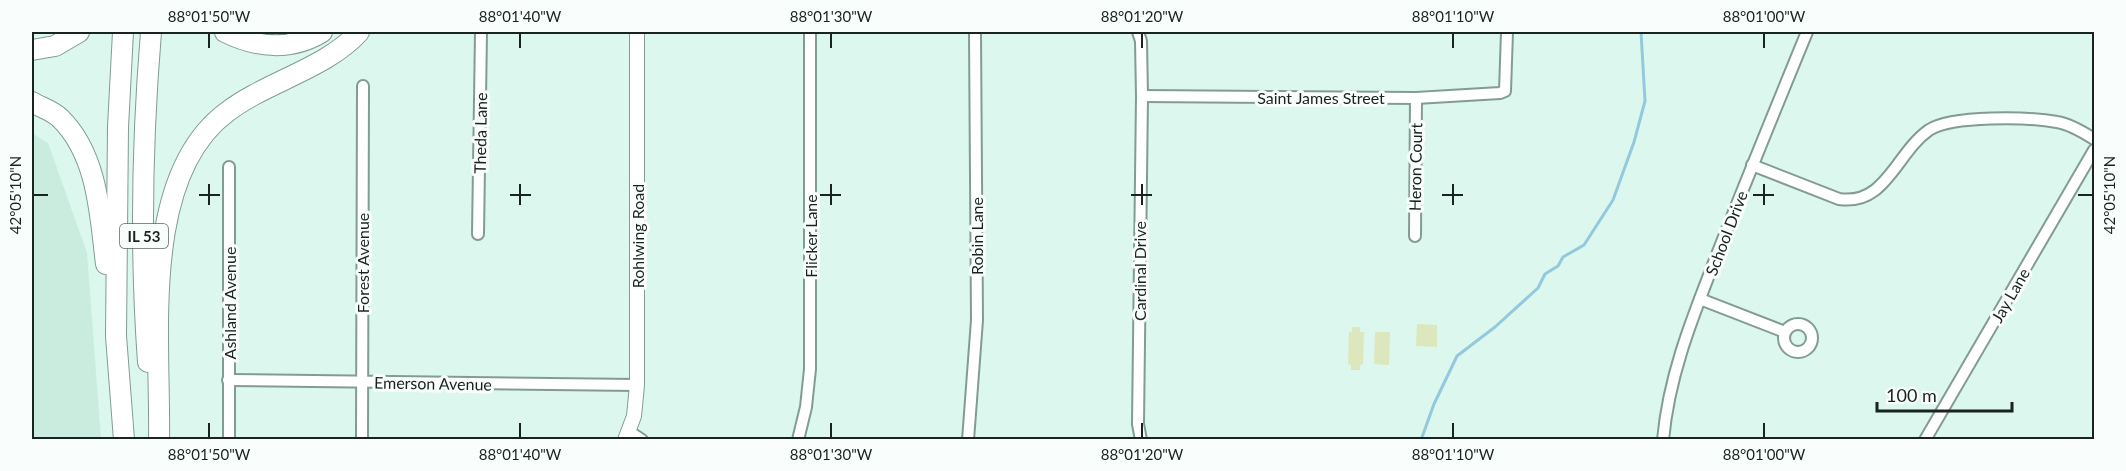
<svg xmlns="http://www.w3.org/2000/svg" width="2126" height="471" font-family="Lato,sans-serif">
  <style>
    .built { fill: #c9ecdf }
    .green { fill: #dce7bd }
    .lines { fill: none; stroke-linecap: round; stroke-linejoin: round }
    .stream { stroke: #93c9dd; stroke-width: 3 }
    .minor-casing { stroke: #839c93; stroke-width: 14 }
    .tertiary-casing { stroke: #839c93; stroke-width: 16 }
    .motorway-casing { stroke: #839c93; stroke-width: 22 }
    .minor { stroke: #fff; stroke-width: 10 }
    .tertiary { stroke: #fff; stroke-width: 14 }
    .motorway { stroke: #fff; stroke-width: 20 }
    .ticks { fill: none; stroke: #19231f; stroke-width: 2 }
    .labels { text-anchor: middle; dominant-baseline: central; stroke-width: 6; stroke-linejoin: round; paint-order: stroke }
    .shield { fill: #f9fefc; stroke: #5c6561; stroke-width: 1.5 }
    .shield-label { font-size: 15px; font-weight: bold; fill: #19231f }
    .street-label { font-size: 16px; fill: #19231f; stroke: #f9fefc }
    .neatline { fill: none; stroke: #19231f; stroke-width: 2 }
    .ticks-label { font-size: 15px; text-anchor: middle; fill: #19231f }
  </style>
  <rect width="100%" height="100%" fill="#dcf7ed"/>
  <!-- built -->
  <path class="built" d="M32 133 48 143 87 253 101 439H32Z"/>
  <!-- green -->
  <g class="green">
    <path d="M1417 324 1437 325V347L1416 346Z"/>
    <path d="M1352 327H1360V332H1364L1363 364 1360 365V370H1351V365L1348 364 1349 332H1352Z"/>
    <path d="M1375 332H1390L1389 365 1374 364Z"/>
  </g>
  <g class="lines">
    <!-- stream -->
    <path class="stream" d="M1421 440 1434 404 1457 356 1495 327 1538 288 1545 274 1558 266 1563 257 1584 245 1613 200 1634 142 1645 101 1641 32"/>
    <defs>
      <g id="minor">
        <path d="M1138 32 1141 41 1142 96 1138 424 1141 440"/>
        <path d="M1142 96 1416 98 1500 93 1505 91 1507 32"/>
        <path d="M1752 165 1839 199C1886 206 1896 153 1929 130 1952 115 2029 117 2057 122 2070 124 2083 132 2094 139"/>
        <path d="M478 234 481 32"/>
        <path d="M1415 236 1416 98"/>
        <path d="M1700 299 1785 332"/>
        <circle cx="1798" cy="338" r="14"/>
        <path d="M228 380 637 385"/>
        <path d="M630 432 642 440"/>
        <path d="M229 440V167"/>
        <path d="M362 440 363 86"/>
        <path d="M798 440 806 407 810 369V32"/>
        <path d="M968 440 977 320 975 32"/>
        <path d="M1663 440C1669 373 1694 314 1718 252 1747 178 1777 105 1807 32"/>
        <path d="M1925 440 2094 150"/>
      </g>
      <path id="tertiary" d="M625 440 634 416 637 385V32"/>
      <g id="motorway">
        <path d="M123 32 118 127 116 336 124 440"/>
        <path d="M225 32C257 48 291 51 322 32"/>
        <path d="M32 50 55 46 79 32"/>
        <path d="M32 102C40 107 53 111 60 118 98 155 100 215 106 264"/>
        <path d="M148 362C140 252 142 141 151 32"/>
        <path d="M159 440C161 341 139 177 227 112 266 82 327 68 359 32"/>
      </g>
    </defs>
    <!-- minor casing -->
    <use href="#minor" class="minor-casing"/>
    <!-- tertiary casing -->
    <use href="#tertiary" class="tertiary-casing"/>
    <!-- motorway casing -->
    <use href="#motorway" class="motorway-casing"/>
    <!-- minor -->
    <use href="#minor" class="minor"/>
    <!-- tertiary -->
    <use href="#tertiary" class="tertiary"/>
    <!-- motorway -->
    <use href="#motorway" class="motorway"/>
  </g>
  <!-- ticks -->
  <path class="ticks" d="M209 33V48M520 33V48M831 33V48M1142 33V48M1453 33V48M1764 33V48M209 184V205M520 184V205M831 184V205M1142 184V205M1453 184V205M1764 184V205M33 195H48M199 195H220M510 195H531M820 195H841M1131 195H1152M1442 195H1463M1753 195H1774M2078 195H2093M209 423V438M520 423V438M831 423V438M1142 423V438M1453 423V438M1764 423V438"/>
  <g class="labels">
    <!-- shield labels -->
    <rect class="shield" x="120" y="224" width="48" height="24" rx="4.5"/>
    <g class="shield-label">
      <text x="144" y="236">IL 53</text>
    </g>
    <!-- street labels -->
    <g class="street-label">
      <text x="1321" y="97">Saint James Street</text>
      <text transform="translate(480 133) rotate(-89)">Theda Lane</text>
      <text transform="translate(1415 167) rotate(-89)">Heron Court</text>
      <text transform="translate(1726 233) rotate(-69)">School Drive</text>
      <text transform="translate(637 236) rotate(-90)">Rohlwing Road</text>
      <text transform="translate(810 236) rotate(-90)">Flicker Lane</text>
      <text transform="translate(976 236) rotate(-90)">Robin Lane</text>
      <text transform="translate(362 263) rotate(-90)">Forest Avenue</text>
      <text transform="translate(1139 271) rotate(-90)">Cardinal Drive</text>
      <text transform="translate(2010 295) rotate(-60)">Jay Lane</text>
      <text transform="translate(229 303) rotate(-90)">Ashland Avenue</text>
      <text transform="translate(433 383) rotate(1)">Emerson Avenue</text>
    </g>
  </g>
  <!-- border -->
  <rect width="2126" height="471" fill="none" stroke="#f9fefc" stroke-width="66"/>
  <!-- scale -->
  <path d="M1877 402v9h135v-9" fill="none" stroke="#19231f" stroke-width="3"/>
  <text x="1886" y="402" font-size="18" fill="#19231f" stroke="#f9fefc" stroke-width="4.5" paint-order="stroke">100 m</text>
  <rect x="33" y="33" width="2060" height="405" class="neatline"/>
  <g class="ticks-label">
    <text x="209" y="22">88°01'50"W</text>
    <text x="520" y="22">88°01'40"W</text>
    <text x="831" y="22">88°01'30"W</text>
    <text x="1142" y="22">88°01'20"W</text>
    <text x="1453" y="22">88°01'10"W</text>
    <text x="1764" y="22">88°01'00"W</text>
    <text transform="translate(16 195) rotate(-90)" y="5">42°05'10"N</text>
    <text transform="translate(2110 195) rotate(-90)" y="5">42°05'10"N</text>
    <text x="209" y="460">88°01'50"W</text>
    <text x="520" y="460">88°01'40"W</text>
    <text x="831" y="460">88°01'30"W</text>
    <text x="1142" y="460">88°01'20"W</text>
    <text x="1453" y="460">88°01'10"W</text>
    <text x="1764" y="460">88°01'00"W</text>
  </g>
</svg>
